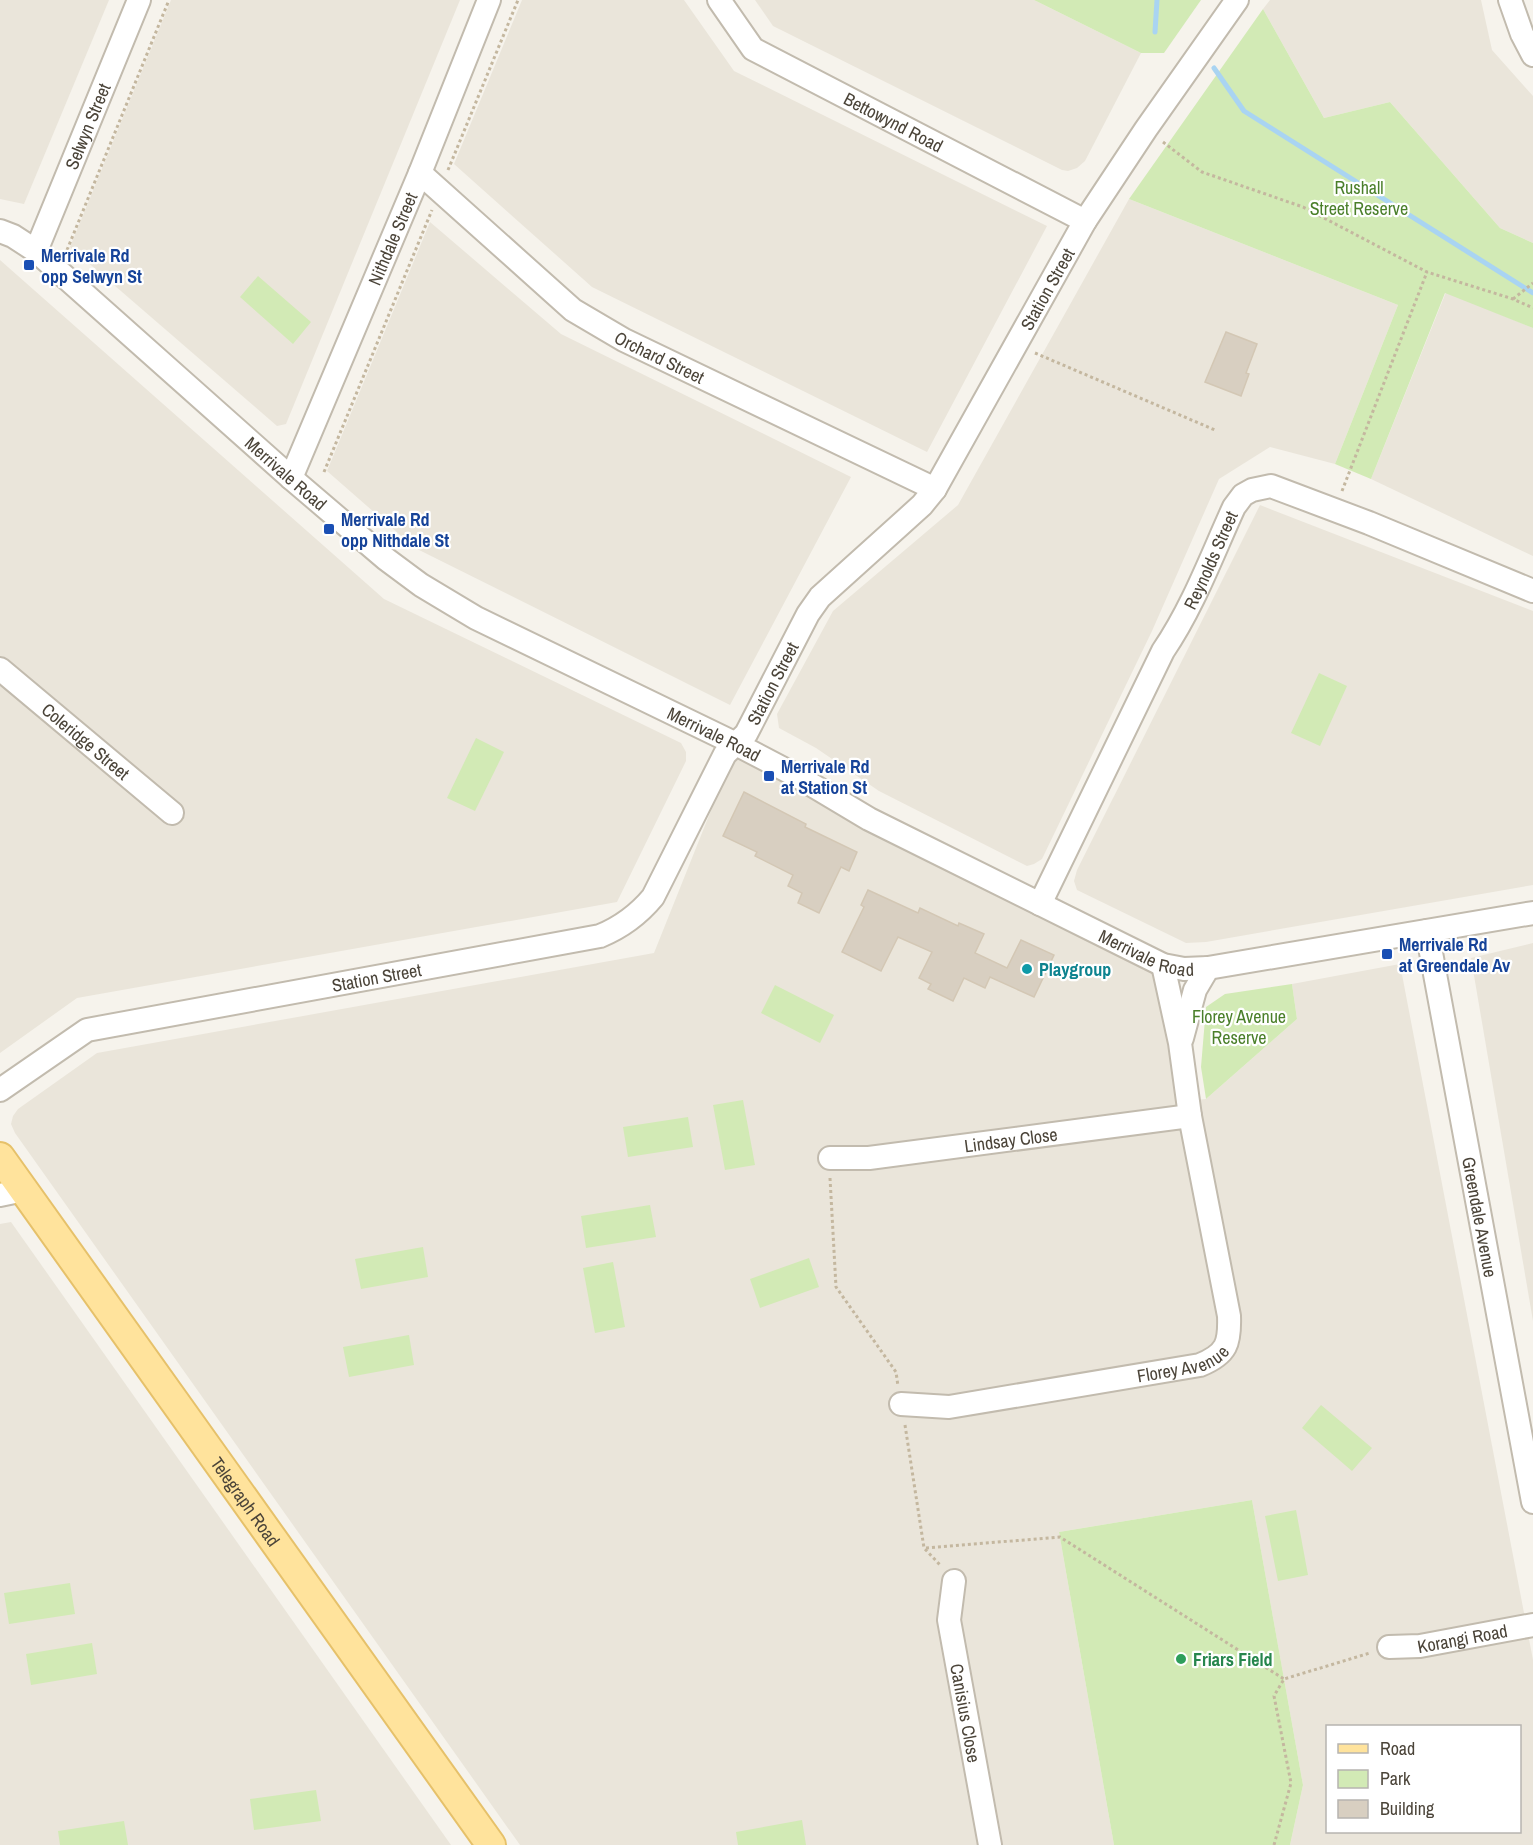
<svg xmlns="http://www.w3.org/2000/svg" width="1533" height="1845" font-family="'Archivo Narrow',sans-serif">
  <style>
    .residential { fill: #eae5da; fill-rule: evenodd }
    .green { fill: #d2eab5 }
    .lines { fill: none; stroke-linecap: round; stroke-linejoin: round }
    .stream { stroke: #a9d4f2; stroke-width: 5 }
    .building { fill: #d8cfc1; stroke: #d3c7b4; stroke-width: 1.5 }
    .minor-casing { stroke: #c2bbae; stroke-width: 26 }
    .major-casing { stroke: #e6c16a; stroke-width: 32 }
    .path { stroke: #c4b79f; stroke-width: 3; stroke-dasharray: 3 3; stroke-linecap: butt }
    .minor { stroke: #fff; stroke-width: 22 }
    .major { stroke: #ffe39c; stroke-width: 28 }
    .transit-dot { fill: #1a4fb4; stroke: #fff; stroke-width: 2 }
    .culture-dot { fill: #0f9aa8; stroke: #fff; stroke-width: 2 }
    .leisure-dot { fill: #2e9e5b; stroke: #fff; stroke-width: 2 }
    .labels { text-anchor: middle; dominant-baseline: central; stroke-width: 4.5; stroke-linejoin: round; paint-order: stroke }
    .street-label { font-size: 18px; fill: #4b4439; stroke: #fff }
    .park-label { font-size: 18px; fill: #4a7f2a; stroke: #fff }
    .transit-label { font-size: 18px; font-weight: bold; fill: #164399; stroke: #fff; text-anchor: start }
    .culture-label { font-size: 18px; font-weight: bold; fill: #0d838f; stroke: #fff; text-anchor: start }
    .leisure-label { font-size: 18px; font-weight: bold; fill: #27864d; stroke: #fff; text-anchor: start }
  </style>
  <rect width="100%" height="100%" fill="#f6f3ec"/>
  <!-- residential -->
  <g class="residential">
    <path d="M0 0H109L24 204 0 199Z"/>
    <path d="M171 0H460L286 424 277 426 70 247Z"/>
    <path d="M522 0H684L734 71 1047 226 927 452 592 287 454 164Z"/>
    <path d="M755 0H1034L1141 53 1085 161 1077 168 1068 171 1062 170 773 26Z"/>
    <path d="M1270 0H1481L1492 50 1533 96V243L1500 228 1390 102 1324 118 1263 9Z"/>
    <path d="M1129 199 1398 305 1335 464 1270 447 1219 479 1152 631 1042 859 1034 864 1027 866 879 791 816 748 779 728 777 714 833 611 958 505Z"/>
    <path d="M430 222 561 334 851 477 730 705 415 548 327 471Z"/>
    <path d="M0 260 384 599 681 743 686 752V761L617 902 77 998 0 1053Z"/>
    <path d="M1446 292 1533 328V556L1371 479Z"/>
    <path d="M1260 505 1533 611V885L1206 942 1186 943 1077 890 1074 881 1077 870Z"/>
    <path d="M738 749 1160 970 1186 1101 1206 1099 1297 1019 1292 984 1400 964 1533 1660V1845H1290L1303 1785 1252 1500 1059 1532 1114 1845H520L15 1133 11 1124 13 1116 18 1109 97 1053 654 953 722 783ZM1328 1726H1520V1832H1328Z"/>
    <path d="M1533 943V1321L1471 958Z"/>
    <path d="M11 1222 451 1845H0V1224Z"/>
  </g>
  <!-- green -->
  <g class="green">
    <path d="M1034 0H1201L1164 53H1141Z"/>
    <path d="M1263 9 1324 118 1390 102 1500 228 1533 243V328L1445 293 1371 479 1335 464 1398 305 1129 199Z"/>
    <path d="M258 276 311 322 293 344 240 297Z"/>
    <path d="M1319 673 1347 686 1320 746 1291 733Z"/>
    <path d="M476 738 504 752 475 811 447 798Z"/>
    <path d="M1292 984 1297 1019 1206 1099 1201 1067 1206 1007 1225 994Z"/>
    <path d="M775 985 834 1015 820 1043 761 1013Z"/>
    <path d="M743 1100 755 1165 725 1170 713 1105Z"/>
    <path d="M688 1117 693 1147 628 1157 623 1127Z"/>
    <path d="M650 1205 656 1237 586 1248 581 1216Z"/>
    <path d="M423 1247 428 1277 361 1289 355 1259Z"/>
    <path d="M809 1258 819 1287 760 1308 750 1279Z"/>
    <path d="M613 1262 625 1327 595 1333 583 1268Z"/>
    <path d="M409 1335 414 1365 349 1377 343 1347Z"/>
    <path d="M1321 1405 1372 1448 1352 1471 1302 1428Z"/>
    <path d="M1252 1500 1303 1785 1290 1845H1114L1059 1532Z"/>
    <path d="M1296 1510 1308 1575 1278 1581 1265 1516Z"/>
    <path d="M70 1583 75 1614 9 1624 4 1593Z"/>
    <path d="M92 1643 97 1674 31 1685 26 1654Z"/>
    <path d="M316 1790 321 1821 254 1830 250 1799Z"/>
    <path d="M802 1820 806 1845H738L736 1832Z"/>
    <path d="M124 1821 128 1845H60L58 1831Z"/>
  </g>
  <g class="lines">
    <!-- stream -->
    <g class="stream">
      <path d="M1155 32 1157 0"/>
      <path d="M1214 68 1244 111 1533 293"/>
    </g>
  </g>
  <!-- building -->
  <g class="building">
    <path d="M1226 332 1257 344 1246 373 1249 374 1241 396 1205 382Z"/>
    <path d="M744 792 806 824 805 827 857 852 849 871 841 867 819 913 798 903 802 893 788 886 793 875 755 856 757 852 723 836Z"/>
    <path d="M868 890 918 913 920 908 958 926 959 923 984 934 975 953 1007 968 1021 940 1054 955 1034 997 990 977 985 988 964 978 953 1001 928 989 931 984 919 978 932 952 898 937 881 971 842 952 864 907 861 905Z"/>
  </g>
  <g class="lines">
    <defs>
      <g id="minor">
        <path id="s1" d="M719 0 753 49 1085 221"/>
        <path d="M1510 0 1522 34 1533 55"/>
        <path id="s2" d="M420 173 573 310 624 340 935 489"/>
        <path id="s3" d="M0 231 13 236 36 251 291 478 386 559 421 585 476 618 736 744 797 776 869 819 1163 965 1184 969 1208 968 1533 913"/>
        <path id="s4" d="M36 251 139 0"/>
        <path id="s5" d="M291 478 420 173 489 0"/>
        <path id="s6" d="M0 669 172 813"/>
        <path id="s7" d="M1040 904 1163 651C1193 607 1212 555 1234 507L1243 495 1252 490 1271 486 1369 523 1533 591"/>
        <path id="s8" d="M1427 931 1533 1502"/>
        <path d="M1182 1038 1195 990 1208 968"/>
        <path id="s9" d="M0 1090 87 1030 600 936C622 927 638 915 653 897L725 754 746 734 808 614 820 597 922 505 935 489 1085 221 1146 129 1237 0"/>
        <path id="s10" d="M830 1158H869L1190 1116"/>
        <path d="M0 1195 24 1190"/>
        <path id="s11" d="M901 1404 949 1407 1200 1365C1227 1354 1230 1343 1229 1316L1190 1116 1180 1043 1163 965"/>
        <path id="s12" d="M954 1581 949 1620 990 1845"/>
        <path id="s13" d="M1389 1647 1420 1646 1533 1625"/>
      </g>
      <g id="major">
        <path id="s14" d="M0 1157 491 1845"/>
      </g>
    </defs>
    <!-- minor casing -->
    <use href="#minor" class="minor-casing"/>
    <!-- major casing -->
    <use href="#major" class="major-casing"/>
    <!-- path -->
    <g class="path">
      <path d="M1163 142 1202 172 1303 207 1427 272 1513 299 1533 308"/>
      <path d="M448 170 518 0"/>
      <path d="M67 250 169 0"/>
      <path d="M1513 299 1533 283"/>
      <path d="M1035 353 1215 430"/>
      <path d="M324 472 432 210"/>
      <path d="M1342 491 1427 272"/>
      <path d="M830 1178 836 1287 896 1372 898 1386"/>
      <path d="M905 1425 924 1548 941 1566"/>
      <path d="M926 1548 1060 1537 1284 1679"/>
      <path d="M1274 1845 1291 1783 1274 1696 1284 1679 1370 1653"/>
    </g>
    <!-- minor -->
    <use href="#minor" class="minor"/>
    <!-- major -->
    <use href="#major" class="major"/>
  </g>
  <!-- markers -->
  <g class="transit-dot">
    <rect x="23" y="259" width="12" height="12" rx="3"/>
    <rect x="323" y="523" width="12" height="12" rx="3"/>
    <rect x="763" y="770" width="12" height="12" rx="3"/>
    <rect x="1381" y="948" width="12" height="12" rx="3"/>
  </g>
  <circle class="culture-dot" cx="1027" cy="969" r="6"/>
  <circle class="leisure-dot" cx="1181" cy="1659" r="6"/>
  <g class="labels">
    <!-- street labels -->
    <g class="street-label">
      <text stroke="none"><textPath href="#s1" startOffset="218">Bettowynd Road</textPath></text>
      <text stroke="none"><textPath href="#s4" startOffset="135">Selwyn Street</textPath></text>
      <text stroke="none"><textPath href="#s5" startOffset="260">Nithdale Street</textPath></text>
      <text stroke="none"><textPath href="#s9" startOffset="1426">Station Street</textPath></text>
      <text stroke="none"><textPath href="#s2" startOffset="304">Orchard Street</textPath></text>
      <text stroke="none"><textPath href="#s3" startOffset="376">Merrivale Road</textPath></text>
      <text stroke="none"><textPath href="#s7" startOffset="384">Reynolds Street</textPath></text>
      <text stroke="none"><textPath href="#s9" startOffset="940">Station Street</textPath></text>
      <text stroke="none"><textPath href="#s3" startOffset="880">Merrivale Road</textPath></text>
      <text stroke="none"><textPath href="#s6" startOffset="112">Coleridge Street</textPath></text>
      <text stroke="none"><textPath href="#s3" startOffset="1366">Merrivale Road</textPath></text>
      <text stroke="none"><textPath href="#s9" startOffset="400">Station Street</textPath></text>
      <text stroke="none"><textPath href="#s10" startOffset="182">Lindsay Close</textPath></text>
      <text stroke="none"><textPath href="#s8" startOffset="291">Greendale Avenue</textPath></text>
      <text stroke="none"><textPath href="#s11" startOffset="286">Florey Avenue</textPath></text>
      <text stroke="none"><textPath href="#s14" startOffset="423">Telegraph Road</textPath></text>
      <text stroke="none"><textPath href="#s13" startOffset="74">Korangi Road</textPath></text>
      <text stroke="none"><textPath href="#s12" startOffset="134">Canisius Close</textPath></text>
    </g>
    <!-- park labels -->
    <g class="park-label">
      <text x="1359" y="187">Rushall<tspan x="1359" dy="21">Street Reserve</tspan></text>
      <text x="1239" y="1016">Florey Avenue<tspan x="1239" dy="21">Reserve</tspan></text>
    </g>
    <!-- transit labels -->
    <g class="transit-label">
      <text x="41" y="255">Merrivale Rd<tspan x="41" dy="21">opp Selwyn St</tspan></text>
      <text x="341" y="519">Merrivale Rd<tspan x="341" dy="21">opp Nithdale St</tspan></text>
      <text x="781" y="766">Merrivale Rd<tspan x="781" dy="21">at Station St</tspan></text>
      <text x="1399" y="944">Merrivale Rd<tspan x="1399" dy="21">at Greendale Av</tspan></text>
    </g>
    <!-- culture labels -->
    <g class="culture-label">
      <text x="1039" y="969">Playgroup</text>
    </g>
    <!-- leisure labels -->
    <g class="leisure-label">
      <text x="1193" y="1659">Friars Field</text>
    </g>
  </g>
  <!-- legend -->
  <rect x="1326" y="1725" width="195" height="108" fill="#ffffff" stroke="#b7b4b0" stroke-width="1.5"/>
  <rect x="1338" y="1744" width="30" height="9" fill="#ffe39c" stroke="#b7b4b0" stroke-width="1.5"/>
  <text x="1380" y="1755" font-size="18" fill="#4b4439">Road</text>
  <rect x="1338" y="1770" width="30" height="18" fill="#d2eab5" stroke="#b7b4b0" stroke-width="1.5"/>
  <text x="1380" y="1785" font-size="18" fill="#4b4439">Park</text>
  <rect x="1338" y="1800" width="30" height="18" fill="#d8cfc1" stroke="#b7b4b0" stroke-width="1.5"/>
  <text x="1380" y="1815" font-size="18" fill="#4b4439">Building</text>
</svg>
